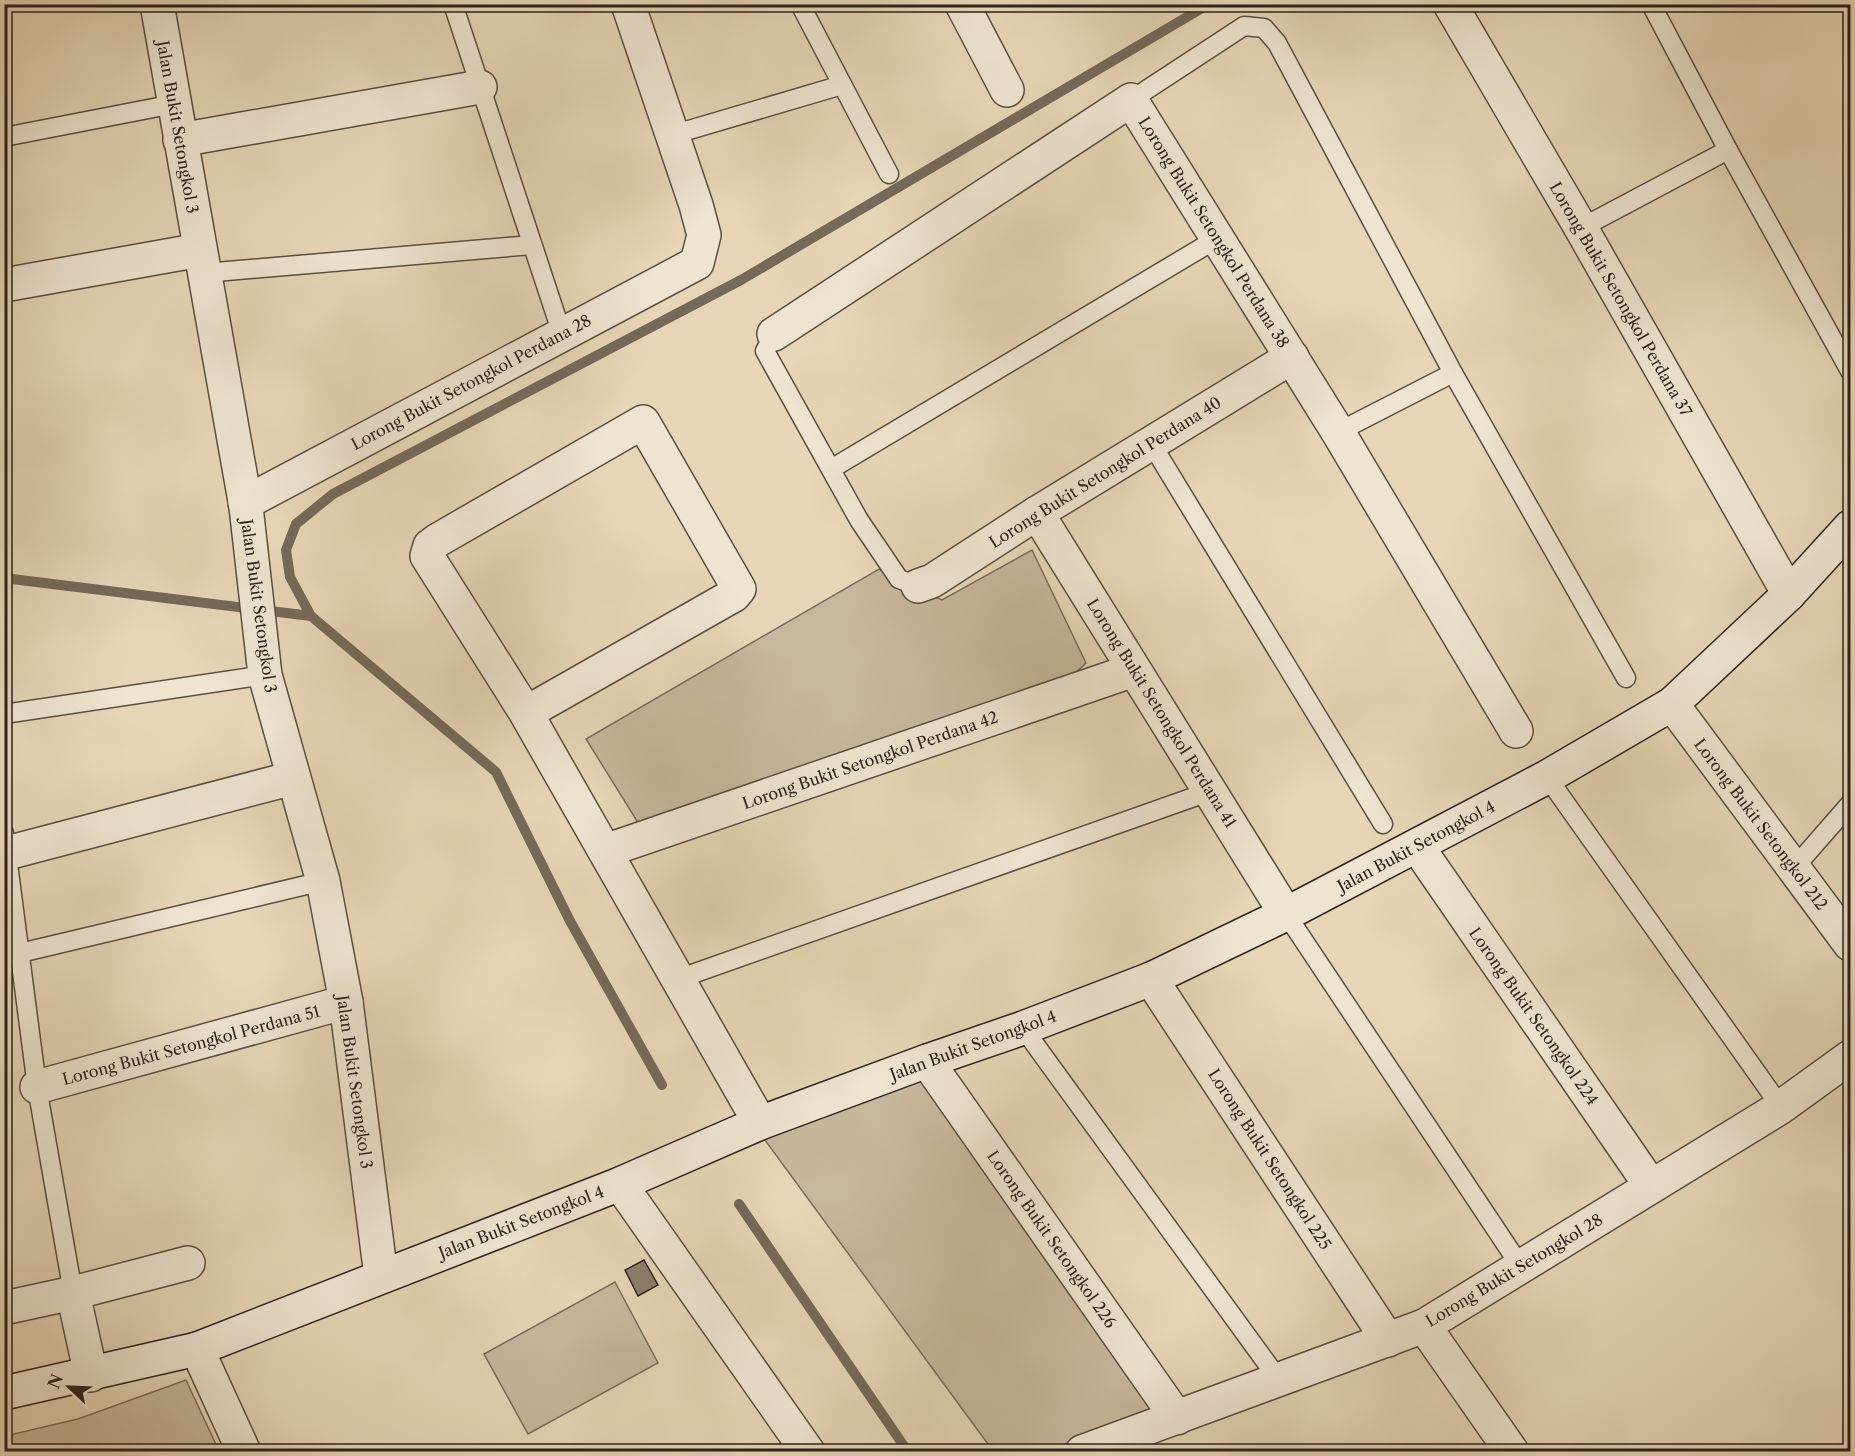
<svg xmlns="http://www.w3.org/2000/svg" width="1855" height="1456" font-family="'Libre Caslon Text',serif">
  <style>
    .green { fill: #c7b79c; stroke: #7a6c5c; stroke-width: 1.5 }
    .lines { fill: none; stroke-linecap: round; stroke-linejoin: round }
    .stream { stroke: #766959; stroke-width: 10 }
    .building { fill: #8d806c; stroke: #2d221b; stroke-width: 1.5 }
    .lane-casing { stroke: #5b4f42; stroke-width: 21 }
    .street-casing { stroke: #5b4f42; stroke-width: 36 }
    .secondary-casing { stroke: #2d221b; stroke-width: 36 }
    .lane { stroke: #efe4d0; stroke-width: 18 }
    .street { stroke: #efe4d0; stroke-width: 33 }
    .secondary { stroke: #efe4d0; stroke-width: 33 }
    .labels { text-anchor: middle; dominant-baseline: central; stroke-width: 6; stroke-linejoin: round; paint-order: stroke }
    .street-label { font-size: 16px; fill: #2d221b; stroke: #efe4d0 }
  </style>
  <rect width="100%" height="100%" fill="#e6d6b7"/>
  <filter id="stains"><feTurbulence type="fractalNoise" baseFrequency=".00333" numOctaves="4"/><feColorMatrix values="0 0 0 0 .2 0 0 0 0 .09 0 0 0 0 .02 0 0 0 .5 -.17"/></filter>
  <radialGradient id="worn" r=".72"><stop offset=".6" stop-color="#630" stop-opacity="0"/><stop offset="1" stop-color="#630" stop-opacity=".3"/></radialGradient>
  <!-- green -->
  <g class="green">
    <path d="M1032 550 1086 663 1072 676 642 829 586 739 879 569 912 588 942 600Z"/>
    <path d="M918 1058 1168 1416 1070 1451H993L751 1121Z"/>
    <path d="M615 1282 658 1363 528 1434 484 1354Z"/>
    <path d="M186 1380 219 1451H5V1436L78 1419Z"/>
  </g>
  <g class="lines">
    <!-- stream -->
    <g class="stream">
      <path d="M4 578 311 616 496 772 570 921 662 1085"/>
      <path d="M311 616 290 577 286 550 296 524 333 494 741 280 1209 4"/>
      <path d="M739 1204 908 1452"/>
    </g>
  </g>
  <!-- building -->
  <path class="building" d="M644 1260 658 1285 638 1296 625 1270Z"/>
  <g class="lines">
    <defs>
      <g id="lane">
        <path d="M453 4 562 334"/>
        <path d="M800 4 889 174"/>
        <path d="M1651 4 1728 150 1850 371"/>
        <path d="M1131 100 1244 26 1264 28 1277 43 1453 373 1626 678"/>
        <path d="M672 135 842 85"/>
        <path d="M4 137 174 104"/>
        <path d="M1581 228 1728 150"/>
        <path d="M204 273 532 245"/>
        <path d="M774 334 765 351 859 520 899 579 918 586"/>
        <path d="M1338 432 1453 373"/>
        <path d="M1151 443 1383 824"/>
        <path d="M831 469 1218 238"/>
        <path d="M4 714 265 675"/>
        <path d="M1547 777 1781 1107"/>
        <path d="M4 833 37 1087 73 1293"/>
        <path d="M1794 868 1850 804"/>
        <path d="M1286 914 1521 1267"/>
        <path d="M20 953 323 881"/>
        <path d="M678 979 1211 791"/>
        <path d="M1023 1028 1279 1380"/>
      </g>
      <g id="street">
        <path d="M157 4 246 507 265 675 323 881 346 1002 381 1276"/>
        <path d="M962 4 1007 90"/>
        <path d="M1450 4 1581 228 1789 594"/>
        <path d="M180 140 480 87"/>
        <path d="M4 285 200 250"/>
        <path d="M774 334 1131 100 1338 432 1516 731"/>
        <path d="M245 503 697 263 704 235 696 205 628 4"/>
        <path d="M1037 513 1286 914"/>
        <path d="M918 586 932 581 1037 513 1292 357"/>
        <path d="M1672 704 1850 944"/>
        <path d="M526 713 734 595 739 589 643 422 438 540 430 546 427 556 526 713 760 1123"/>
        <path d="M1417 846 1651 1186"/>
        <path d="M605 851 1134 670"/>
        <path d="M7 853 293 778"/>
        <path d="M1151 979 1388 1340"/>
        <path d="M927 1061 1177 1418"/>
        <path d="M37 1087 346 1002"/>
        <path d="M620 1184 808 1452"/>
        <path d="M73 1293 91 1375"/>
        <path d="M4 1308 73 1293 188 1263"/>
        <path d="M1424 1326 1512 1452"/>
        <path d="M197 1349 244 1452"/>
        <path d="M1082 1452 1424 1326 1781 1107 1850 1057"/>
      </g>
      <path id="secondary" d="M4 1393 197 1349 620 1184 760 1123 927 1061 1023 1028 1151 979 1286 914 1547 777 1672 704 1789 594 1850 527"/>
    </defs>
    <!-- lane casing -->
    <use href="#lane" class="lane-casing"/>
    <!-- street casing -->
    <use href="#street" class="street-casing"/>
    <!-- secondary casing -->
    <use href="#secondary" class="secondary-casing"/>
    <!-- lane -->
    <use href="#lane" class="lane"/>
    <!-- street -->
    <use href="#street" class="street"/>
    <!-- secondary -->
    <use href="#secondary" class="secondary"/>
  </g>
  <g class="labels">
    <!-- street labels -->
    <g class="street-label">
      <text transform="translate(178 127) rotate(80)">Jalan Bukit Setongkol 3</text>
      <text transform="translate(1214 232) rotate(58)">Lorong Bukit Setongkol Perdana 38</text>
      <text transform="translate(1621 299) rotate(60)">Lorong Bukit Setongkol Perdana 37</text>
      <text transform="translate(471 382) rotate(-28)">Lorong Bukit Setongkol Perdana 28</text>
      <text transform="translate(1105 472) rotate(-32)">Lorong Bukit Setongkol Perdana 40</text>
      <text transform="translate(259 606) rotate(82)">Jalan Bukit Setongkol 3</text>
      <text transform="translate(1162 713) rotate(58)">Lorong Bukit Setongkol Perdana 41</text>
      <text transform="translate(870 760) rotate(-19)">Lorong Bukit Setongkol Perdana 42</text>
      <text transform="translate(1761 824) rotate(53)">Lorong Bukit Setongkol 212</text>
      <text transform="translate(1416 846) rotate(-28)">Jalan Bukit Setongkol 4</text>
      <text transform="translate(1534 1016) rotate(55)">Lorong Bukit Setongkol 224</text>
      <text transform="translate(191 1045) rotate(-15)">Lorong Bukit Setongkol Perdana 51</text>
      <text transform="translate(973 1045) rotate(-20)">Jalan Bukit Setongkol 4</text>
      <text transform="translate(355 1082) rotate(82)">Jalan Bukit Setongkol 3</text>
      <text transform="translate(1270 1159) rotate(57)">Lorong Bukit Setongkol 225</text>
      <text transform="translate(521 1222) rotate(-21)">Jalan Bukit Setongkol 4</text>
      <text transform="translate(1052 1239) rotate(55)">Lorong Bukit Setongkol 226</text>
      <text transform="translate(1514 1270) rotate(-31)">Lorong Bukit Setongkol 28</text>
    </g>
  </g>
  <!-- margin -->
  <rect width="1855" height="1456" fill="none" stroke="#e6d6b7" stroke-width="24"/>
  <rect x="6" y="6" width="1843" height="1444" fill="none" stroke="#2d221b" stroke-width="3"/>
  <rect x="12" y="12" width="1831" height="1432" fill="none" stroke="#2d221b" stroke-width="1.5"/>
  <!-- north arrow -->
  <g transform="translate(69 1387) rotate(293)" stroke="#efe4d0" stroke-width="4.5" paint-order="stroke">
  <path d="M0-4.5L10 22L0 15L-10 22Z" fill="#2d221b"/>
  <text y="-9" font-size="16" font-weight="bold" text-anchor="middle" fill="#2d221b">N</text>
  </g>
  <rect width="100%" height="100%" filter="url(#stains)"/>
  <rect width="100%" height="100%" fill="url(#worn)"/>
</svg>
